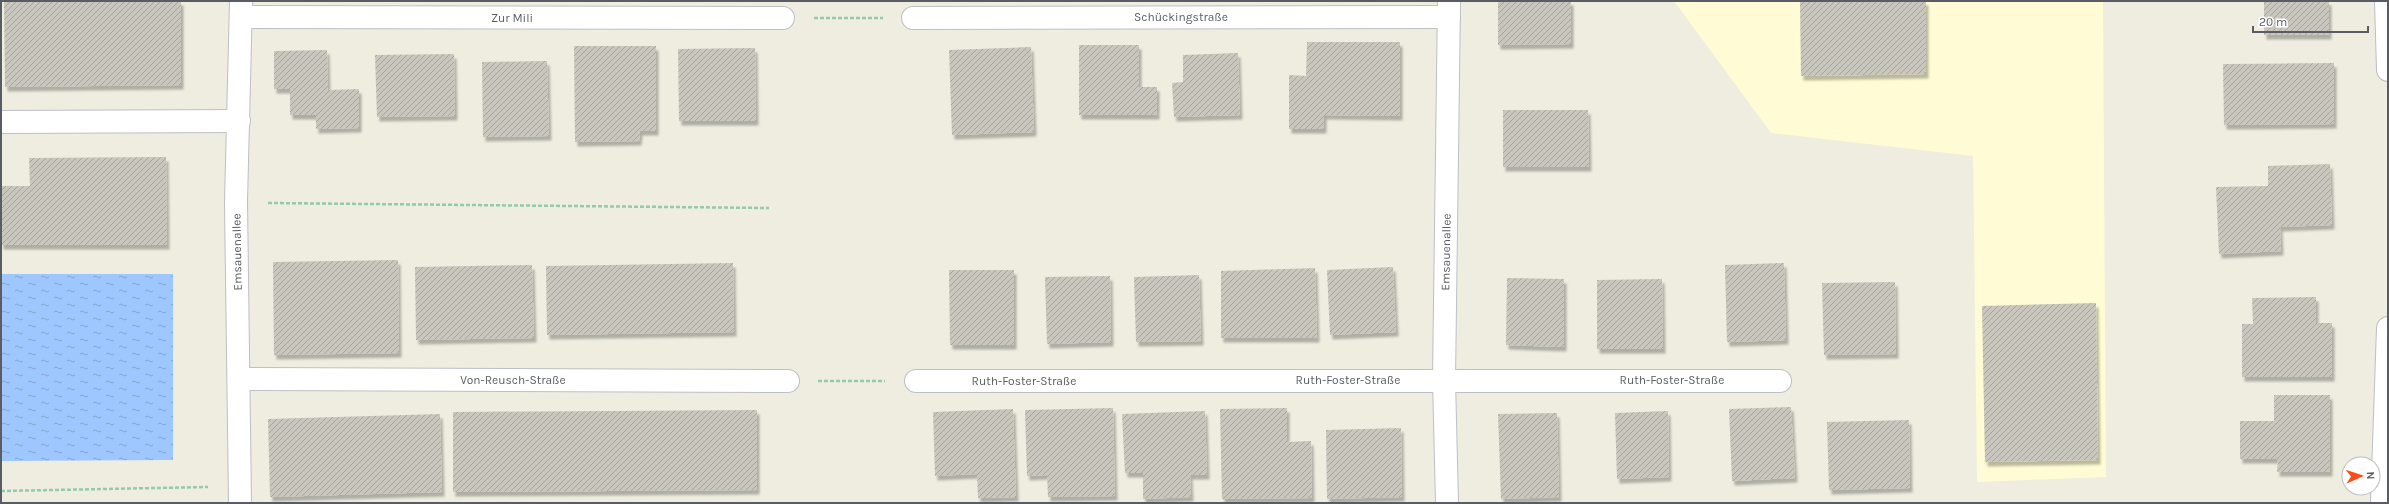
<svg xmlns="http://www.w3.org/2000/svg" width="2389" height="504" font-family="Karla,sans-serif">
  <style>
    .commercial { fill: #fffbd4 }
    .water { fill: url(#water-ripples) }
    .building { fill: url(#building-hatch); filter: url(#shadow) }
    .lines { fill: none; stroke-linecap: round; stroke-linejoin: round }
    .lane-casing { stroke: #bdbfc6; stroke-width: 24 }
    .street-casing { stroke: #bdbfc6; stroke-width: 24 }
    .path { stroke: #92caaa; stroke-width: 2.5; stroke-dasharray: 4 2; stroke-linecap: butt }
    .lane { stroke: #fff; stroke-width: 22 }
    .street { stroke: #fff; stroke-width: 22 }
    .labels { text-anchor: middle; dominant-baseline: central; stroke-width: 3.5; stroke-linejoin: round; paint-order: stroke }
    .street-label { font-size: 12px; fill: #595c63; stroke: #fff }
  </style>
  <defs>
    <pattern id="water-ripples" width="26" height="14" patternUnits="userSpaceOnUse"><rect width="26" height="14" fill="#9fc7ff"/><path d="M2 4q2-2 4 0t4 0M15 11q2-2 4 0t4 0" fill="none" stroke="#85a5d2"/></pattern>
    <pattern id="building-hatch" width="6" height="6" patternUnits="userSpaceOnUse"><rect width="6" height="6" fill="#c9c7bd"/><path d="M-1 1l2-2M0 6l6-6M5 7l2-2" fill="none" stroke="#a6a59d"/></pattern>
    <filter id="shadow"><feDropShadow dx="2.5" dy="4.5" stdDeviation="1" flood-color="#0004"/></filter>
  </defs>
  <rect width="100%" height="100%" fill="#eeede0"/>
  <!-- commercial -->
  <path class="commercial" d="M1674 1H2103L2106 477 1977 482 1973 156 1771 133Z"/>
  <!-- water -->
  <path class="water" d="M1 274H173V460L1 461Z"/>
  <!-- building -->
  <g class="building">
    <path d="M4 1H181V85L5 87Z"/>
    <path d="M1498 1H1571V44L1498 45Z"/>
    <path d="M1800 1H1926V74L1801 76Z"/>
    <rect x="2264" y="1" width="65" height="34"/>
    <path d="M1307 42H1400V116L1324 115V129H1289V75L1306 76Z"/>
    <path d="M1079 45H1139V87H1157V115H1079Z"/>
    <path d="M574 46H656V131H640L639 141 575 142Z"/>
    <path d="M1031 47 1034 132 952 135 949 50Z"/>
    <path d="M755 48 756 121H679L678 49Z"/>
    <path d="M327 50 328 90 359 89V128L316 129V115H290V89H274V51Z"/>
    <path d="M1238 53 1240 115 1174 117 1172 83 1183 82V55Z"/>
    <path d="M454 54 455 116 377 117 375 55Z"/>
    <path d="M547 61 549 136 483 137 482 62Z"/>
    <path d="M2334 63V124L2224 125 2223 64Z"/>
    <path d="M1503 110H1588L1589 167H1503Z"/>
    <path d="M166 157 167 245H1V186H30L29 158Z"/>
    <path d="M2330 164 2332 225 2280 227 2281 251 2219 254 2216 187 2268 186V166Z"/>
    <path d="M398 260 399 353 274 355 273 262Z"/>
    <path d="M733 263 734 332 547 335 546 266Z"/>
    <path d="M1784 263 1786 340 1727 342 1725 265Z"/>
    <path d="M532 265 534 338 416 340 415 267Z"/>
    <path d="M1393 267 1396 332 1330 335 1327 270Z"/>
    <path d="M1315 268 1317 338H1221V271Z"/>
    <path d="M949 270H1014V345H950Z"/>
    <path d="M1199 275 1201 341 1136 342 1134 277Z"/>
    <path d="M1110 276 1111 342 1047 344 1045 277Z"/>
    <path d="M1507 278 1564 279V347L1506 345Z"/>
    <path d="M1662 279 1663 349H1597V280Z"/>
    <path d="M1895 282 1896 354 1824 355 1822 283Z"/>
    <path d="M2316 297V323H2332V377H2242V324H2253L2252 298Z"/>
    <path d="M2096 303 2098 460 1985 462 1982 306Z"/>
    <path d="M2274 395H2330V472H2277L2278 459H2240V421H2274Z"/>
    <path d="M1791 407 1795 478 1732 481 1729 409Z"/>
    <path d="M1113 408 1115 496 1048 497 1047 475 1027 476 1025 410Z"/>
    <path d="M1287 408V442L1311 441 1312 498 1222 499 1220 409Z"/>
    <path d="M1013 409 1016 497 978 498 977 474 935 476 933 412Z"/>
    <path d="M757 410V490L453 492V412Z"/>
    <path d="M1205 411 1207 475H1190L1191 497 1143 499V473H1125L1122 414Z"/>
    <path d="M1668 411 1669 477 1617 479 1615 413Z"/>
    <path d="M1557 413 1559 497 1501 499 1498 414Z"/>
    <path d="M440 414 442 492 270 497 268 419Z"/>
    <path d="M1909 420 1910 488 1829 490 1827 422Z"/>
    <path d="M1401 428 1402 497 1327 499 1326 430Z"/>
  </g>
  <g class="lines">
    <defs>
      <path id="lane" d="M1 122 239 121"/>
      <g id="street">
        <path d="M2386 1 2388 70"/>
        <path d="M241 17 783 18"/>
        <path d="M913 18 1449 17"/>
        <path d="M239 379 788 381"/>
        <path d="M916 381H1780"/>
        <path d="M240 503 236 202 241 1"/>
        <path d="M1447 503 1444 380 1449 1"/>
        <path d="M2382 503 2388 328"/>
      </g>
    </defs>
    <!-- lane casing -->
    <use href="#lane" class="lane-casing"/>
    <!-- street casing -->
    <use href="#street" class="street-casing"/>
    <!-- path -->
    <g class="path">
      <path d="M814 18H883"/>
      <path d="M268 203 769 208"/>
      <path d="M818 381H885"/>
      <path d="M1 491 208 487"/>
    </g>
    <!-- lane -->
    <use href="#lane" class="lane"/>
    <!-- street -->
    <use href="#street" class="street"/>
  </g>
  <g class="labels">
    <!-- street labels -->
    <g class="street-label">
      <text x="1181" y="17">Schückingstraße</text>
      <text x="512" y="18">Zur Mili</text>
      <text transform="translate(237 252) rotate(-91)">Emsauenallee</text>
      <text transform="translate(1446 252) rotate(-89)">Emsauenallee</text>
      <text x="513" y="380">Von-Reusch-Straße</text>
      <text x="1348" y="380">Ruth-Foster-Straße</text>
      <text x="1672" y="380">Ruth-Foster-Straße</text>
      <text x="1024" y="381">Ruth-Foster-Straße</text>
    </g>
  </g>
  <!-- border -->
  <rect width="2389" height="504" fill="none" stroke="#595c63" stroke-width="4"/>
  <!-- north arrow -->
  <g transform="translate(2361 476) rotate(87)"><circle r="19" fill="#ffffff" stroke="#bdbec1"/>
  <path d="M0-3L7 15L0 10L-7 15Z" fill="#fc4b18"/>
  <text y="-6" font-size="11" font-weight="bold" text-anchor="middle" fill="#595c63">N</text>
  </g>
  <!-- scale -->
  <path d="M2253 26v6h115v-6" fill="none" stroke="#595c63" stroke-width="2"/>
  <text x="2259" y="26" font-size="12" fill="#595c63" stroke="#ffffff" stroke-width="3" paint-order="stroke">20 m</text>
</svg>
